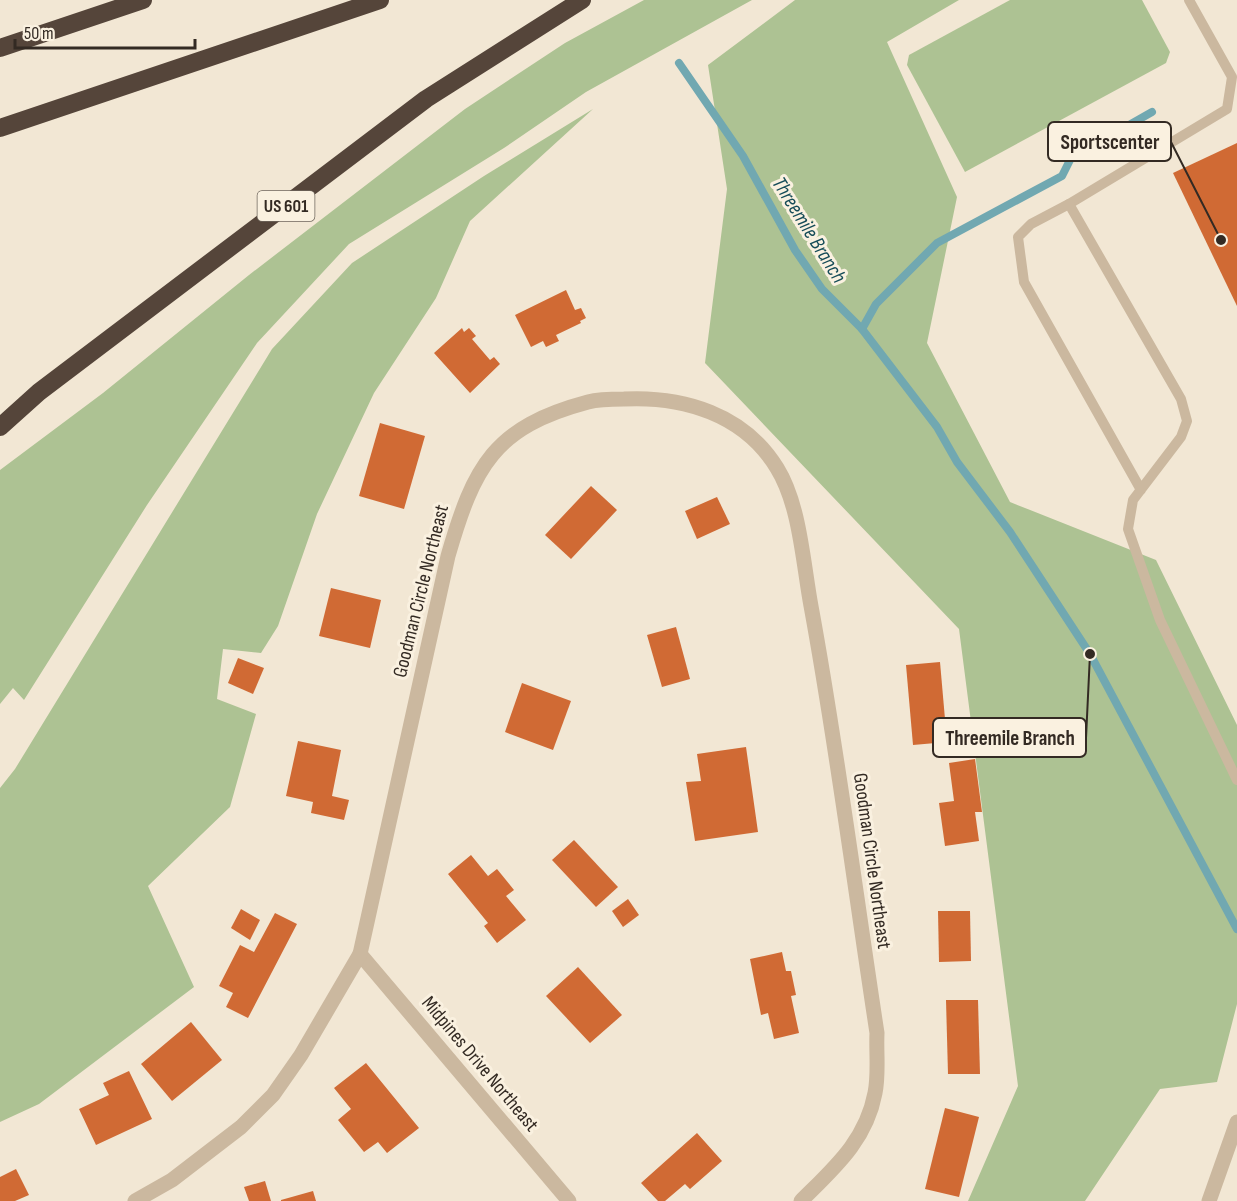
<svg xmlns="http://www.w3.org/2000/svg" width="1237" height="1201" font-family="'Sofia Sans Condensed',sans-serif">
  <style>
    .green { fill: #adc293 }
    .lines { fill: none; stroke-linecap: round; stroke-linejoin: round }
    .stream { stroke: #71a8b1; stroke-width: 8 }
    .building { fill: #d06a34 }
    .service { stroke: #cbb89f; stroke-width: 10 }
    .minor { stroke: #cbb89f; stroke-width: 15 }
    .motorway { stroke: #55453a; stroke-width: 18 }
    .labels { text-anchor: middle; dominant-baseline: central; stroke-width: 6; stroke-linejoin: round; paint-order: stroke }
    .shield { fill: #faf1e0; stroke: #6f665c; stroke-width: 1.5 }
    .shield-label { font-size: 18px; font-weight: bold; fill: #332a23 }
    .street-label { font-size: 20px; fill: #332a23; stroke: #faf1e0 }
    .water-label { font-size: 21px; font-style: italic; fill: #164c58; stroke: #faf1e0 }
    .leader { fill: none; stroke: #332a23; stroke-width: 2 }
    .callout-dot { fill: #332a23; stroke: #faf1e0; stroke-width: 2 }
    .callout { fill: #faf1e0; stroke: #332a23; stroke-width: 2 }
    .callout-label { font-size: 21px; text-anchor: middle; font-weight: bold; fill: #332a23 }
  </style>
  <rect width="100%" height="100%" fill="#f2e7d4"/>
  <!-- green -->
  <g class="green">
    <path d="M644 0H752L586 92 504 148 349 244 257 343 147 505 24 700 13 688 0 704V470L103 393 249 275 465 109 565 43Z"/>
    <path d="M795 0H959L887 42 957 197 927 343 1010 502 1156 560 1237 725V1004L1217 1082 1160 1089 1085 1201H968L1018 1086 959 629 705 363 727 189 708 65Z"/>
    <path d="M1010 0H1142L1170 52 1166 63 965 172 907 65 909 55Z"/>
    <path d="M593 109 470 221 436 298 374 393 317 514 278 626 261 653 223 649 217 699 256 714 230 807 148 886 194 987 39 1104 0 1122V788L15 769 272 349 352 263 484 176Z"/>
  </g>
  <g class="lines">
    <!-- stream -->
    <g class="stream">
      <path d="M679 63 743 156 795 250 822 289 862 329 937 427 957 462 1010 532 1090 654 1237 929"/>
      <path d="M862 329 876 304 937 243 1062 176 1071 158 1152 112"/>
    </g>
  </g>
  <!-- building -->
  <g class="building">
    <path d="M1237 143V306L1173 173Z"/>
    <path d="M566 290 575 310 581 308 586 318 580 321 581 323 556 335 559 341 546 347 543 341 531 347 515 315Z"/>
    <path d="M462 328 464 332 469 328 476 336 472 339 490 360 494 357 500 364 470 393 434 353Z"/>
    <path d="M380 423 425 436 404 509 359 496Z"/>
    <path d="M591 486 617 510 571 559 545 535Z"/>
    <path d="M717 497 730 524 697 539 685 511Z"/>
    <path d="M331 588 381 600 370 648 319 636Z"/>
    <path d="M676 627 690 679 662 687 647 635Z"/>
    <path d="M238 658 264 668 253 694 228 683Z"/>
    <path d="M940 662 947 742 913 745 906 665Z"/>
    <path d="M522 683 571 701 553 750 505 732Z"/>
    <path d="M298 741 341 750 332 796 349 800 344 820 311 813 313 802 286 796Z"/>
    <path d="M746 747 758 832 695 841 686 782 701 781 697 754Z"/>
    <path d="M975 759 982 812H975L979 841 945 846 939 803 954 801 949 763Z"/>
    <path d="M574 840 618 887 596 907 552 860Z"/>
    <path d="M471 855 488 876 497 869 514 890 506 896 526 920 497 943 484 926 488 923 448 874Z"/>
    <path d="M628 899 639 915 623 927 612 911Z"/>
    <path d="M241 909 260 920 250 940 231 928Z"/>
    <path d="M938 911H970L971 961 939 962Z"/>
    <path d="M275 913 297 924 248 1018 226 1007 233 993 219 986 240 945 254 952Z"/>
    <path d="M782 952 786 971H791L796 995 791 996 799 1033 774 1039 768 1013 761 1015 750 959Z"/>
    <path d="M578 967 622 1015 590 1043 546 996Z"/>
    <path d="M946 1000H978L980 1074H948Z"/>
    <path d="M191 1022 222 1060 172 1101 141 1064Z"/>
    <path d="M366 1063 419 1128 387 1153 378 1142 364 1152 338 1120 351 1109 334 1088Z"/>
    <path d="M129 1071 152 1119 96 1145 79 1109 109 1095 103 1083Z"/>
    <path d="M945 1108 979 1117 959 1197 925 1189Z"/>
    <path d="M697 1133 722 1161 690 1189 685 1184 665 1201H658L641 1183Z"/>
    <path d="M16 1169 29 1195 15 1201H0V1177Z"/>
    <path d="M265 1181 271 1201H249L244 1187Z"/>
    <path d="M313 1191 316 1201H281V1200Z"/>
  </g>
  <g class="lines">
    <!-- service -->
    <g class="service">
      <path d="M1069 204 1227 109 1232 77 1189 0"/>
      <path d="M1141 490 1024 282 1018 237 1031 224 1069 204 1181 399 1187 421 1181 437 1133 500 1128 529 1160 620 1237 780"/>
    </g>
    <!-- minor -->
    <g class="minor">
      <path d="M360 954 569 1201"/>
      <path d="M135 1201 172 1180 241 1127 273 1095 301 1055 360 954 448 556C474 466 494 427 588 402 599 399 612 399 624 399 683 396 744 414 777 468 800 505 803 563 811 606 837 747 855 890 877 1033 876 1052 879 1074 875 1093 866 1141 834 1168 801 1201"/>
      <path d="M1209 1201 1237 1122"/>
    </g>
    <!-- motorway -->
    <g class="motorway">
      <path d="M0 48 143 0"/>
      <path d="M0 128 380 0"/>
      <path d="M0 427 39 392 426 99 582 0"/>
    </g>
  </g>
  <g class="labels">
    <!-- shield labels -->
    <rect class="shield" x="257.5" y="191" width="57" height="30" rx="4.5"/>
    <g class="shield-label">
      <text x="286" y="206">US 601</text>
    </g>
    <!-- street labels -->
    <g class="street-label">
      <text transform="translate(421 591) rotate(-76)">Goodman Circle Northeast</text>
      <text transform="translate(872 861) rotate(82)">Goodman Circle Northeast</text>
      <text transform="translate(480 1064) rotate(50)">Midpines Drive Northeast</text>
    </g>
    <!-- water labels -->
    <g class="water-label">
      <text transform="translate(809 230) rotate(58)">Threemile Branch</text>
    </g>
  </g>
  <!-- callouts -->
  <path class="leader" d="M1221 240L1171 142M1090 654L1086 738"/>
  <g class="callout-dot">
    <circle cx="1221" cy="240" r="6"/>
    <circle cx="1090" cy="654" r="6"/>
  </g>
  <g class="callout">
    <rect x="1048" y="122" width="123" height="39" rx="6"/>
    <rect x="933" y="718" width="153" height="39" rx="6"/>
  </g>
  <g class="callout-label">
    <text x="1110" y="149">Sportscenter</text>
    <text x="1010" y="745">Threemile Branch</text>
  </g>
  <!-- scale -->
  <path d="M15 39v9h180v-9" fill="none" stroke="#332a23" stroke-width="3"/>
  <text x="24" y="39" font-size="18" fill="#332a23" stroke="#faf1e0" stroke-width="4.5" paint-order="stroke">50 m</text>
</svg>
